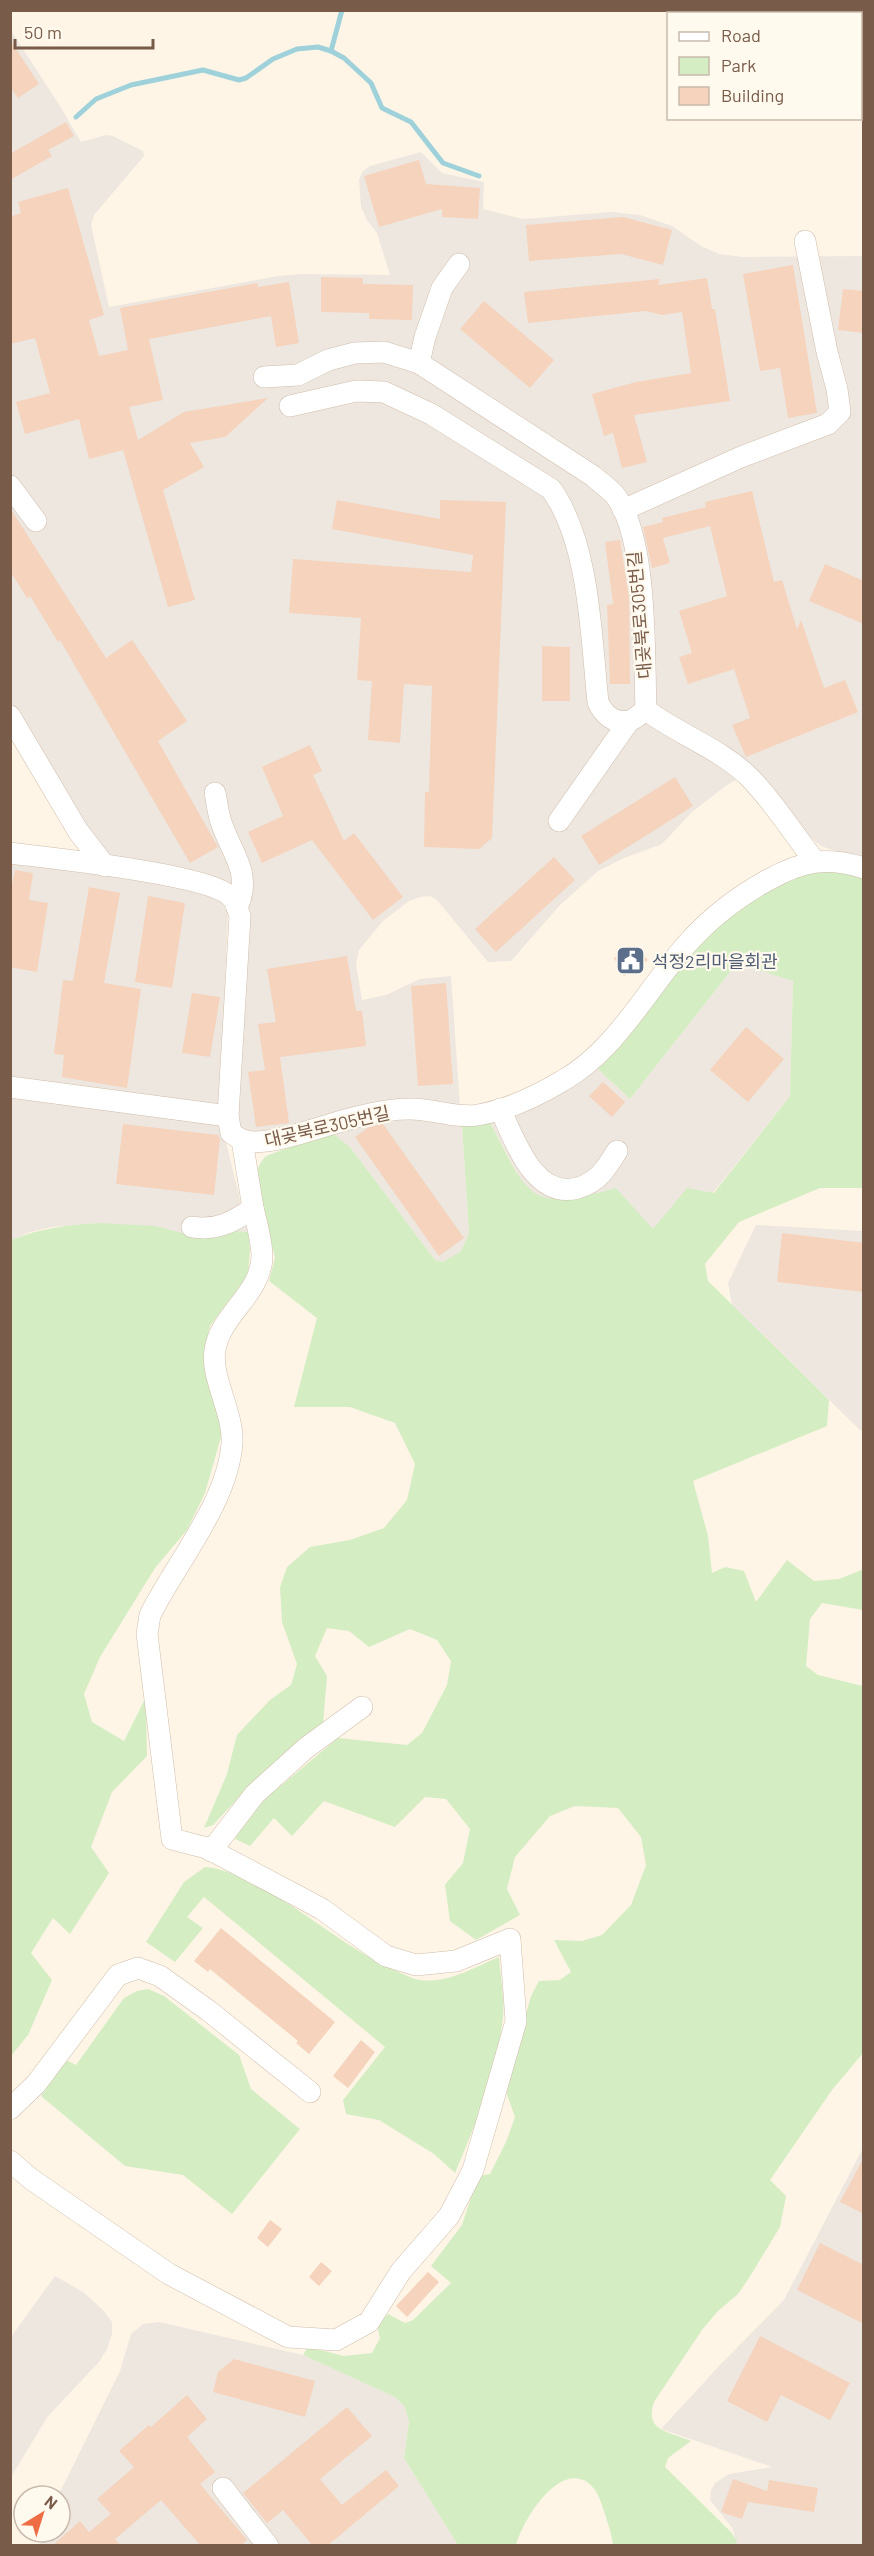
<svg xmlns="http://www.w3.org/2000/svg" width="874" height="2556" font-family="Barlow,'Noto Sans KR',sans-serif">
  <style>
    .industrial { fill: #eee7e0 }
    .green { fill: #d4edc3 }
    .lines { fill: none; stroke-linecap: round; stroke-linejoin: round }
    .stream { stroke: #9fd1db; stroke-width: 5 }
    .building { fill: #f5d3bc }
    .minor-casing { stroke: #d0bdab; stroke-width: 22 }
    .minor { stroke: #fff; stroke-width: 21 }
    .labels { text-anchor: middle; dominant-baseline: central; stroke-width: 4.5; stroke-linejoin: round; paint-order: stroke }
    .street-label { font-size: 18px; fill: #795b49; stroke: #fff9ee }
    .service-label { font-size: 18px; fill: #4e5e75; stroke: #fff9ee; text-anchor: start }
  </style>
  <rect width="100%" height="100%" fill="#fef5e6"/>
  <!-- industrial -->
  <g class="industrial">
    <path d="M10 29 60 106 81 142 106 135 113 136 143 151 144 156 94 215 91 225 109 307 278 276 302 274 390 275 377 233 367 220 361 207 359 180 362 172 370 166 421 152 442 173 484 182 483 209 523 219 611 212 640 215 672 226 701 246 719 254 743 257 863 256V861L821 846 802 831 753 770 727 785 692 812 662 844 624 858 598 871 560 905 511 961 488 962 437 900 430 896 420 897 409 901 383 921 359 950 356 964 362 1000 386 995 420 979 451 976 460 1106 280 1131 246 1133 240 1126 237 1116 246 904 118 859 103 850 87 832 11 703Z"/>
    <path d="M10 862 185 887 215 897 224 906 228 913 221 1075 222 1126 248 1232 237 1231 194 1236 100 1223 52 1227 30 1232 11 1240Z"/>
    <path d="M737 963 793 980 790 1096 713 1193 687 1189 653 1230 582 1198 561 1201 546 1199 534 1193 523 1184 489 1121 597 1068 630 1099Z"/>
    <path d="M380 1116 462 1124 469 1233 461 1251 452 1258 443 1262 435 1260 350 1147 331 1132Z"/>
    <path d="M756 1225 863 1231V1431L860 1430 732 1305 728 1283Z"/>
    <path d="M863 2148V2545H736L733 2529 710 2500 711 2491 715 2483 729 2474 772 2467 661 2429 720 2365 784 2300Z"/>
    <path d="M55 2276 83 2292 103 2310 112 2322V2334L107 2349 99 2362 48 2416 11 2477V2337Z"/>
    <path d="M159 2322 303 2355 395 2397 405 2407 409 2422 404 2458 458 2545 39 2546 44 2532H60L58 2496 120 2371 131 2334 143 2324Z"/>
  </g>
  <!-- green -->
  <g class="green">
    <path d="M802 871 863 872V1188H820L739 1222 705 1264 708 1281 829 1400 827 1426 693 1481 708 1536 712 1573 725 1567 744 1571 756 1602 787 1560 814 1581 839 1579 864 1569 863 1610 822 1603 810 1619 806 1666 818 1675 863 1686V2053L832 2090 770 2180 786 2196 780 2227 749 2278 738 2294 717 2312 702 2330 654 2402C644 2432 669 2431 691 2441L668 2458 665 2467 731 2532 737 2541 736 2545H613C612 2535 608 2524 605 2514 601 2503 598 2489 587 2482 557 2463 522 2522 516 2545H458L404 2458 409 2422 405 2407 395 2397 303 2355 308 2347 344 2356 372 2353 380 2338 377 2326 388 2314 405 2323 413 2320 451 2283 431 2266 462 2225 478 2176 490 2174 506 2142 515 2117 505 2089 531 1996 539 1981 560 1980 571 1972 554 1940 582 1941 602 1935 631 1905 646 1865 641 1837 618 1808 575 1806 550 1816 515 1857 507 1889 520 1915 476 1940 450 1921 445 1885 463 1863 470 1829 446 1799 425 1797 395 1827 324 1801 292 1836 274 1818 250 1846 235 1839 252 1810 338 1738 407 1745 422 1733 447 1685 451 1661 437 1640 410 1629 369 1647 349 1631 327 1628 315 1656 327 1676 323 1724 257 1778 213 1825 204 1828 227 1774 237 1735 270 1700 291 1685 297 1664 282 1622 280 1587 287 1567 310 1547 350 1540 384 1528 407 1500 415 1464 395 1423 350 1407H294L317 1318 269 1281 275 1258 257 1183C257 1172 257 1165 266 1156L331 1132 350 1147 435 1260 443 1262 461 1251 469 1233 462 1124 489 1121C529 1195 526 1214 616 1188L653 1229 687 1188 714 1193 790 1096 793 981 737 963 630 1099 597 1068 699 940 739 907Z"/>
    <path d="M100 1223 155 1226 194 1236 237 1231 248 1232 250 1249 248 1275 210 1326 204 1352 209 1386 223 1430 205 1493 187 1530 155 1568 100 1657 84 1694 92 1722 124 1741 146 1697 147 1756 112 1792 91 1847 109 1873 70 1934 53 1918 31 1953 52 1980 28 2035 11 2056V1240C40 1228 69 1225 100 1223Z"/>
    <path d="M205 1867C260 1871 339 1947 394 1970 402 1973 412 1979 420 1980 447 1984 475 1967 499 1957 500 1976 505 1998 503 2017 497 2071 476 2124 455 2173L434 2154 379 2120 346 2114 343 2100 385 2047 204 1897 187 1917 203 1928 175 1962 146 1942 184 1882Z"/>
    <path d="M148 1989 164 1996 239 2055 251 2089 300 2129 232 2214 183 2175 125 2166 41 2096 66 2060 76 2065 124 1998 137 1991Z"/>
  </g>
  <g class="lines">
    <!-- stream -->
    <g class="stream">
      <path d="M331 51 344 58 371 83 382 108 411 122 443 163 479 176"/>
      <path d="M76 117 96 99 131 85 203 70 239 80 246 78 273 59 297 49 318 47 331 51 342 10"/>
    </g>
  </g>
  <!-- building -->
  <g class="building">
    <path d="M10 40 39 84 18 98 10 87Z"/>
    <path d="M66 122 74 136 48 150 52 156 10 180V154Z"/>
    <path d="M419 160 426 184 480 188 478 219 442 217V209L379 227 364 176Z"/>
    <path d="M68 188 104 315 89 320 99 356 128 350 120 308 257 283 258 287 289 282 299 343 276 347 271 316 149 339 163 400 129 407 138 440 184 412 268 398 225 437 190 443 204 467 163 490 195 600 168 607 123 450 89 459 79 419 25 434 16 402 50 393 35 338 10 344V217L21 213 18 202Z"/>
    <path d="M623 217 672 230 663 265 621 254 529 261 526 225Z"/>
    <path d="M793 265 817 413 788 418 780 368 760 371 743 274Z"/>
    <path d="M321 277 363 278V284L413 285 412 320 369 319V313L321 312Z"/>
    <path d="M707 278 712 309H715L730 401 634 415 647 462 622 468 613 433 604 436 592 394 636 382 691 373 682 312 662 315 646 311 528 323 524 292 660 279 658 285Z"/>
    <path d="M843 289 864 291V333L838 330Z"/>
    <path d="M484 301 554 360 530 388 460 329Z"/>
    <path d="M752 491 774 582 782 580 797 629 801 620 824 688 845 680 858 712 746 757 732 725 750 718 734 669 688 684 679 657 692 653 679 611 727 596 710 526 663 538 670 563 652 568 643 527 663 522 662 518 706 507 705 502Z"/>
    <path d="M337 500 440 519V500L506 502 492 838 479 849 424 847 425 792H429L432 686 404 684 400 743 368 740 372 681 357 680 361 618 289 613 293 559 471 572 473 555 332 529Z"/>
    <path d="M10 508 106 658 132 640 187 721 158 741 218 847 190 863 60 640 58 642 30 596 27 598 10 571Z"/>
    <path d="M620 540 629 597 630 684H610L607 605 613 604 605 542Z"/>
    <path d="M825 564 864 581V624L809 601Z"/>
    <path d="M542 646 570 647V701H542Z"/>
    <path d="M310 745 322 771 313 775 344 841 354 833 403 897 373 920 312 840 262 863 248 832 283 816 262 767Z"/>
    <path d="M675 777 693 806 599 865 581 836Z"/>
    <path d="M554 857 575 880 496 952 475 929Z"/>
    <path d="M15 870 33 873 29 900 48 903 37 972 10 967V895Z"/>
    <path d="M89 887 120 893 104 983 141 989 127 1088 62 1077 64 1055 54 1054 63 980 73 981Z"/>
    <path d="M148 896 185 903 172 988 135 982Z"/>
    <path d="M635 946 648 960 624 976 614 958Z"/>
    <path d="M347 956 356 1011H362L366 1046 280 1057 289 1123 256 1127 248 1072 265 1070 258 1024 276 1022 267 969Z"/>
    <path d="M446 983 453 1084 418 1086 411 986Z"/>
    <path d="M192 993 220 997 210 1057 182 1053Z"/>
    <path d="M746 1027 784 1059 748 1102 710 1070Z"/>
    <path d="M603 1082 625 1102 612 1117 589 1096Z"/>
    <path d="M123 1124 218 1135 220 1139 214 1195 116 1184Z"/>
    <path d="M383 1124 464 1238 439 1256 355 1137 369 1127Z"/>
    <path d="M782 1233 864 1243V1292L777 1282Z"/>
    <path d="M221 1928 335 2022 309 2054 296 2043 298 2041 210 1969 208 1972 194 1961Z"/>
    <path d="M361 2040 375 2052 348 2088 333 2076Z"/>
    <path d="M864 2157V2214L840 2202Z"/>
    <path d="M270 2220 282 2229 268 2247 257 2238Z"/>
    <path d="M820 2243 864 2265V2324L797 2290Z"/>
    <path d="M321 2262 332 2271 319 2286 309 2277Z"/>
    <path d="M428 2272 439 2282 407 2317 396 2306Z"/>
    <path d="M760 2336 850 2383 830 2420 781 2395 767 2422 727 2401Z"/>
    <path d="M234 2359 315 2381 305 2417 213 2392 218 2372Z"/>
    <path d="M187 2395 207 2419 187 2437 215 2472 200 2484 247 2540 240 2546H201L161 2500 115 2539 121 2546H52L80 2521 89 2532 111 2514 97 2499 134 2467 119 2451 149 2425 151 2427Z"/>
    <path d="M347 2407 372 2436 320 2479 342 2505 386 2470 399 2486 327 2546H313L283 2510 267 2523 243 2493Z"/>
    <path d="M733 2479 767 2491 769 2480 818 2488 814 2512 748 2502 742 2519 721 2512Z"/>
  </g>
  <g class="lines">
    <defs>
      <g id="minor">
        <path d="M459 264 442 288 425 337 419 363 593 476C600 482 608 488 614 494 648 535 644 657 646 710 678 734 719 748 748 776 771 798 794 835 815 861"/>
        <path d="M264 377 298 375 328 360 355 353 384 352 419 363"/>
        <path d="M290 406 356 391 384 392 431 414 551 489C590 543 591 638 598 702 603 714 614 724 629 721 634 720 641 713 646 710"/>
        <path d="M10 486 36 521"/>
        <path d="M623 510 741 457 828 424 840 412 837 389 827 352 805 241"/>
        <path d="M10 716 78 831 105 866"/>
        <path d="M215 793C217 802 218 813 221 822 231 853 253 873 237 908"/>
        <path d="M559 821 629 721"/>
        <path d="M10 853C48 858 215 874 233 899 237 904 238 911 240 916L228 1116 231 1133C235 1135 239 1139 243 1140 265 1149 327 1124 353 1118 377 1112 399 1107 424 1110 442 1112 460 1118 478 1115 507 1110 537 1096 562 1081 616 1051 647 989 687 944 709 919 739 896 768 880 802 861 826 856 864 868"/>
        <path d="M10 1087 228 1116"/>
        <path d="M500 1109C515 1140 534 1200 578 1188 598 1182 606 1169 617 1151"/>
        <path d="M192 1227C217 1231 233 1222 253 1208L242 1140"/>
        <path d="M211 1851 255 1794 306 1748 362 1707"/>
        <path d="M10 2109 36 2084 118 1975 138 1968 160 1976 209 2011 310 2092"/>
        <path d="M10 2161 31 2179 169 2274 288 2337 336 2340 369 2322 401 2271 449 2216 473 2170 516 2021 510 1939 456 1961 416 1965 386 1956 322 1909 207 1848 172 1839 147 1634 150 1615C176 1563 228 1502 232 1443 234 1414 210 1376 215 1350 220 1315 261 1294 262 1257 262 1241 257 1224 253 1208"/>
        <path d="M223 2488 268 2546"/>
      </g>
    </defs>
    <!-- minor casing -->
    <use href="#minor" class="minor-casing"/>
    <!-- minor -->
    <use href="#minor" class="minor"/>
  </g>
  <!-- icons -->
  <defs>
    <symbol id="civic-square" viewBox="-11 -11 22 22"><rect x="-9" y="-9" width="18" height="18" rx="4" fill="#5c6f8a" stroke="#fff9ee"/><path d="M-.6-6.5H3V-4.5H.6V-3L4-1V1h2V6H-6V1h2V-1L-.6-3ZM-1.2 2.5V6h2.4V2.5Z" fill="#fff"/></symbol>
  </defs>
  <g fill-rule="evenodd">
    <use href="#civic-square" x="614" y="944" width="33" height="33"/>
  </g>
  <g class="labels">
    <!-- street labels -->
    <g class="street-label">
      <text transform="translate(639 615) rotate(-95)">대곶북로305번길</text>
      <text transform="translate(327 1126) rotate(-13)">대곶북로305번길</text>
    </g>
    <!-- service labels -->
    <g class="service-label">
      <text x="652" y="961">석정2리마을회관</text>
    </g>
  </g>
  <!-- border -->
  <rect width="874" height="2556" fill="none" stroke="#795b49" stroke-width="24"/>
  <!-- legend -->
  <rect x="667" y="12" width="195" height="108" fill="#fff9ee" stroke="#c9baac" stroke-width="1.5"/>
  <rect x="679" y="32" width="30" height="9" fill="#ffffff" stroke="#c9baac" stroke-width="1.5"/>
  <text x="721" y="42" font-size="18" fill="#795b49">Road</text>
  <rect x="679" y="57" width="30" height="18" fill="#d4edc3" stroke="#c9baac" stroke-width="1.5"/>
  <text x="721" y="72" font-size="18" fill="#795b49">Park</text>
  <rect x="679" y="87" width="30" height="18" fill="#f5d3bc" stroke="#c9baac" stroke-width="1.5"/>
  <text x="721" y="102" font-size="18" fill="#795b49">Building</text>
  <!-- north arrow -->
  <g transform="translate(42 2514) rotate(38)"><circle r="28" fill="#fff9ee" stroke="#c9baac" stroke-width="1.5"/>
  <path d="M0-4.5L10 22L0 15L-10 22Z" fill="#ee6d45"/>
  <text y="-9" font-size="16" font-weight="bold" text-anchor="middle" fill="#795b49">N</text>
  </g>
  <!-- scale -->
  <path d="M15 39v9h138v-9" fill="none" stroke="#795b49" stroke-width="3"/>
  <text x="24" y="39" font-size="18" fill="#795b49" stroke="#fff9ee" stroke-width="4.5" paint-order="stroke">50 m</text>
</svg>
